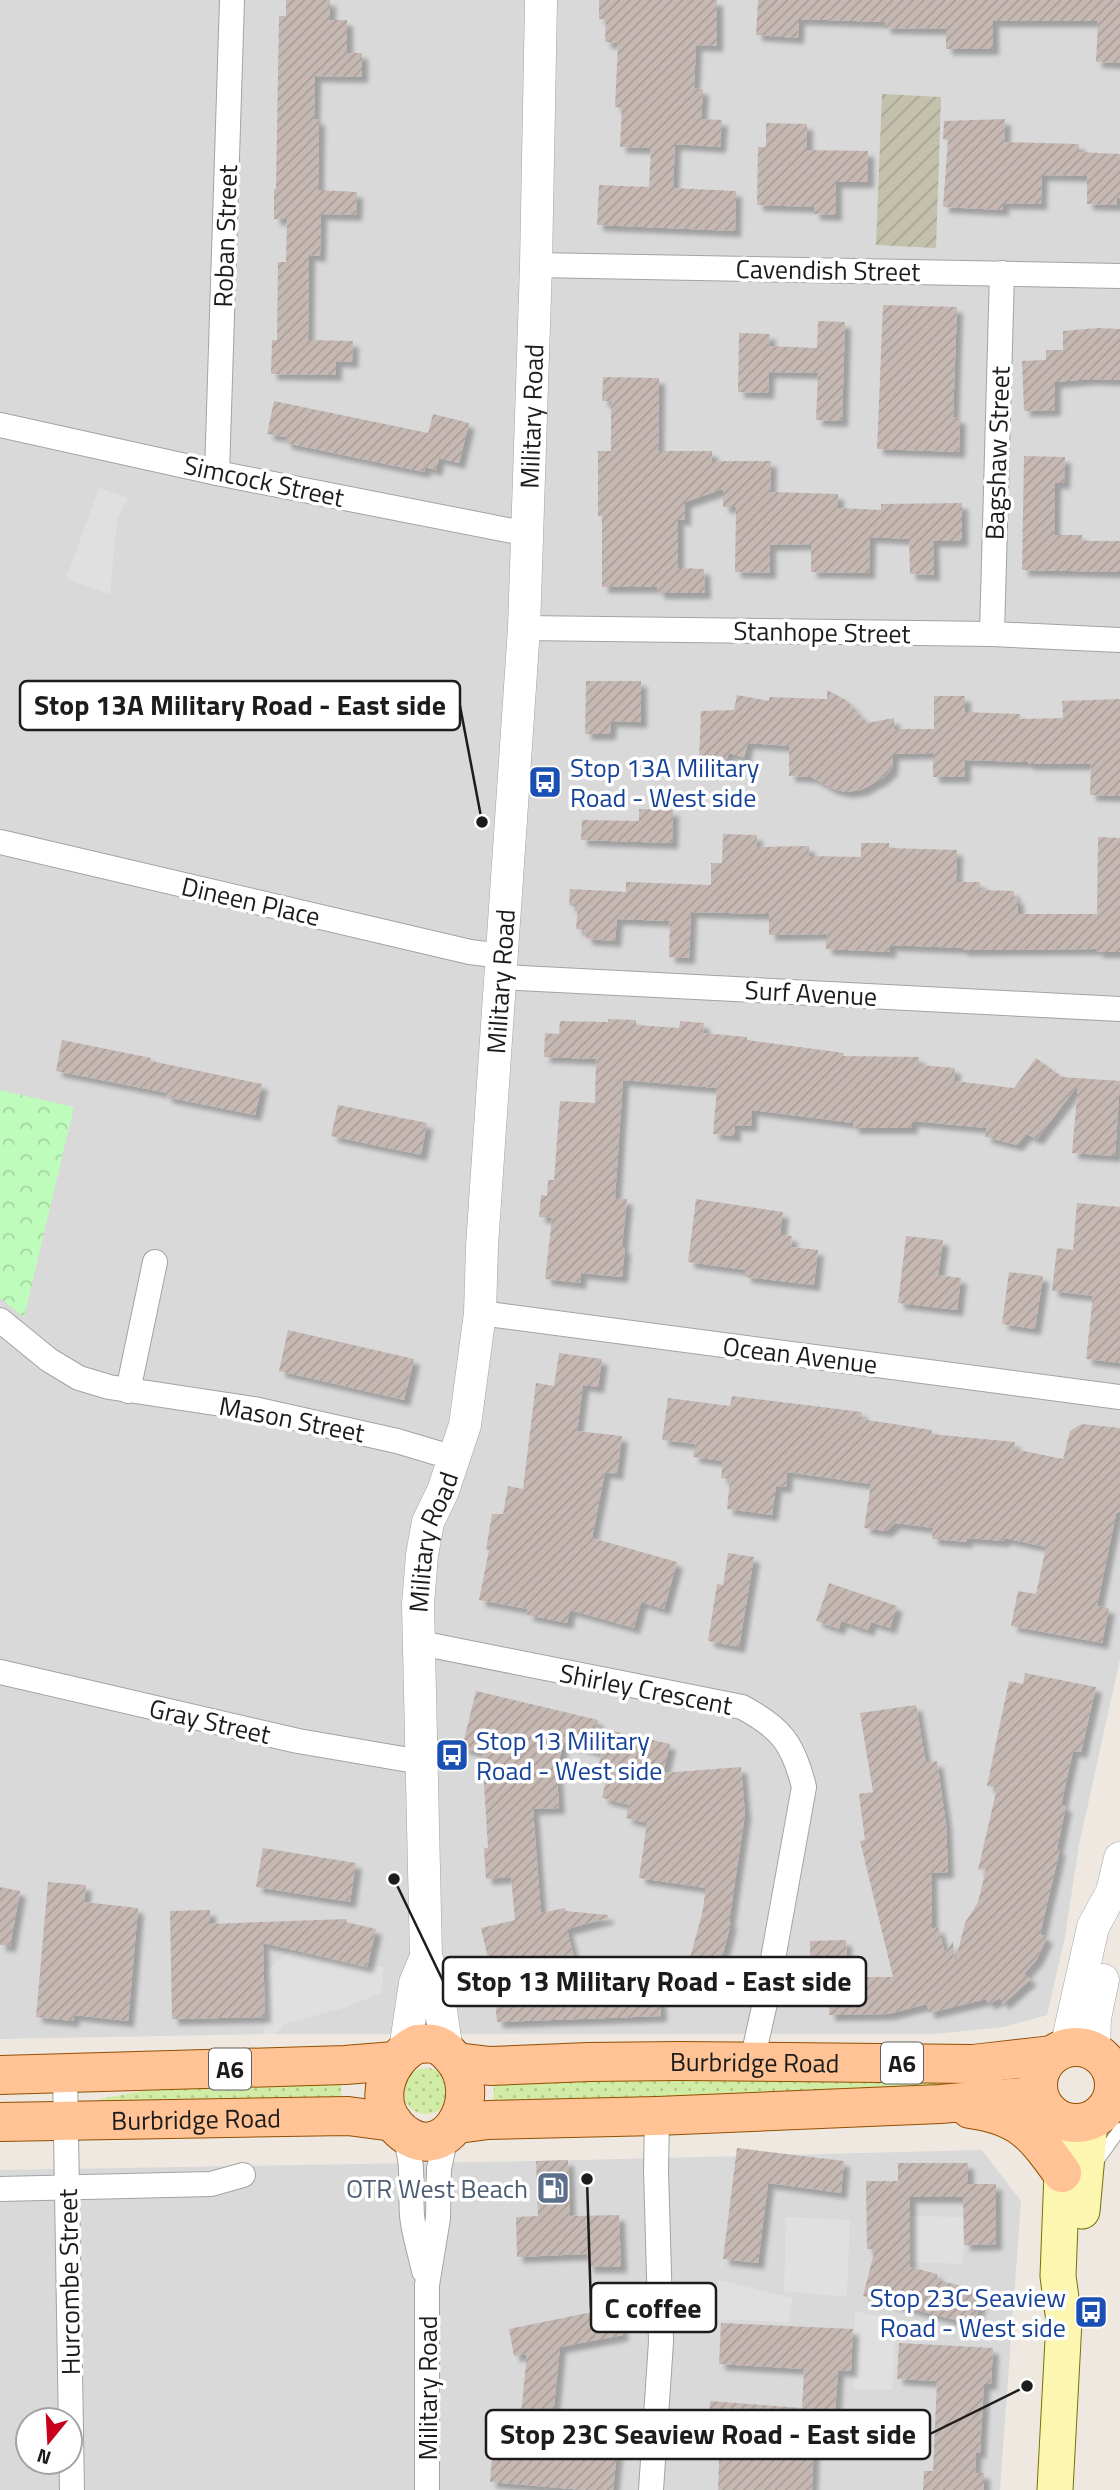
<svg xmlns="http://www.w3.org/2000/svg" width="1120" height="2490" font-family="'Titillium Web',sans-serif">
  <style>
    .residential { fill: #dad9d9; fill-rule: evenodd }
    .construction { fill: url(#construction-furrows) }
    .grass { fill: url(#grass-dots) }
    .park { fill: url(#park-crowns) }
    .parking { fill: #e0e0e0 }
    .building { fill: url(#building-hatch); filter: url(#shadow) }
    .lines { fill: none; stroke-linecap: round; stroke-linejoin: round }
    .service-casing { stroke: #a3a3a3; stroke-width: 14 }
    .minor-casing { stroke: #a3a3a3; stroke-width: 26 }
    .tertiary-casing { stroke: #a3a3a3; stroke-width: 33 }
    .secondary-casing { stroke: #767300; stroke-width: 37 }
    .primary-casing { stroke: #944f00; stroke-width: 40 }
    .service { stroke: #fff; stroke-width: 12 }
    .minor { stroke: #fff; stroke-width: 24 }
    .tertiary { stroke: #fff; stroke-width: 32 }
    .secondary { stroke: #fcf6b1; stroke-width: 35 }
    .primary { stroke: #ffc395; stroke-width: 38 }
    .labels { text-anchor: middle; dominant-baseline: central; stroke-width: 7; stroke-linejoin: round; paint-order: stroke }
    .shield { fill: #fff; stroke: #606060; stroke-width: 2 }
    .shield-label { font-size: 24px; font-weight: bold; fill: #1c1c1c }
    .street-label { font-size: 26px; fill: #1c1c1c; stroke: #fff }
    .transit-label { font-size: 26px; fill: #164399; stroke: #fff; text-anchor: start }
    .service-label { font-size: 26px; fill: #4e5e75; stroke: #fff; text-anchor: end }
    .leader { fill: none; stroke: #1c1c1c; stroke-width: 2.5 }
    .callout-dot { fill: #1c1c1c; stroke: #fff; stroke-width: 2.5 }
    .callout { fill: #fff; stroke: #1c1c1c; stroke-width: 2.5 }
    .callout-label { font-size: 28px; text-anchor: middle; font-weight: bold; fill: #1c1c1c }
  </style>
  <defs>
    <pattern id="construction-furrows" width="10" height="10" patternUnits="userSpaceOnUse" patternTransform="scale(1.75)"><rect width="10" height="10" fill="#c3c0ac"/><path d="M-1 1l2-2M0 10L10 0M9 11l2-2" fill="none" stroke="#a7a493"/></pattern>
    <pattern id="grass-dots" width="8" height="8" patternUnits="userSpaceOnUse" patternTransform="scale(1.75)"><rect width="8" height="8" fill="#d1eca4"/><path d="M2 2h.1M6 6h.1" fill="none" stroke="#b3ca8d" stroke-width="1.8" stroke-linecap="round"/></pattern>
    <pattern id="park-crowns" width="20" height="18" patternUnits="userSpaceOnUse" patternTransform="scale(1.75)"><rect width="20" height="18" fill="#befcbb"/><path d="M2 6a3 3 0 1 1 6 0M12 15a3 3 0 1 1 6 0" fill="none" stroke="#a3d7a0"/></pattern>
    <pattern id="building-hatch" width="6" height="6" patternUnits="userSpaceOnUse" patternTransform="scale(1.75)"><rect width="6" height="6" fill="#c6b9b4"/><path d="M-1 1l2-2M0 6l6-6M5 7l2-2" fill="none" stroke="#aa9e9a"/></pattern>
    <filter id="shadow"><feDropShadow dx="6" dy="6" stdDeviation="2" flood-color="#0004"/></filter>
  </defs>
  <rect width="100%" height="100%" fill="#eee8e1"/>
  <!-- residential -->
  <g class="residential">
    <path d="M0 0H1120V1659L1079 1845 1065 1937 1047 2015 1004 2027 934 2034H264L0 2039Z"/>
    <path d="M982 2150 1021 2201 1000 2490H0V2170L536 2161ZM28 2420H70V2462H28Z"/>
  </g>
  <!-- construction -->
  <path class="construction" d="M882 94 941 97 936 248 876 245Z"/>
  <!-- grass -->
  <g class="grass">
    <circle cx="426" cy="2091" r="23"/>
    <path d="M914 2073 1020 2088 493 2109 494 2081Z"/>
    <path d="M340 2076 342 2100 99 2104V2099L148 2090Z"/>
  </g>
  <!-- park -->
  <path class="park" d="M0 1090 74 1107 24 1317 0 1298Z"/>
  <!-- parking -->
  <g class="parking">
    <path d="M99 488 128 498 117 520 110 594 66 579Z"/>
    <path d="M290 1951 367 1966 383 1967 382 1993 343 2008 284 2024 276 2034H264L266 1971Z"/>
    <path d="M910 2216 964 2217 963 2264 910 2262Z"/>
    <path d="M786 2217 850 2220 847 2297 784 2291Z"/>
    <path d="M719 2280 793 2298 788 2322 710 2319Z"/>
    <path d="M855 2311 896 2320 892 2390 853 2389Z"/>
  </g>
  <!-- building -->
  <g class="building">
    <path d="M286 0H330V20H347V53H362V77L315 76 314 119H319L318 190 357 192 356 215 321 214 320 256 309 255 308 340 353 341 352 362 336 361V375L271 374 272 340H277L278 262H286L287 219H274V189H276L279 16H286Z"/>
    <path d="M599 0H717V46L696 45 694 88 703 89 701 119 722 120 720 147 675 144 673 188 736 191 735 231 597 225 599 185 649 187 651 148 620 147 622 108 615 107 618 43 605 42 606 19H599Z"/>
    <path d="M758 0H1120V63L1096 62 1098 21H993V49H946V29L885 28V22L799 19 798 38 756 35Z"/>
    <path d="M1005 119 1004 142 1079 144V152L1120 154V198H1117V205L1087 204V176L1042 175 1041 204 1003 203V210L943 207 948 140 943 139 944 121Z"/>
    <path d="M766 123 807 124V150L868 151V182H836V215L814 214V207L757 205 758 147H766Z"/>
    <path d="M883 305 957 307 953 417 960 418 959 452 877 449Z"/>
    <path d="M818 321 845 322 842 421 816 420 818 373 769 372 768 393 738 392 739 333 770 334 769 346 817 348Z"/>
    <path d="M1098 328 1120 329V380L1090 379 1055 382V410L1024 411 1022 361 1046 360V350H1063V331Z"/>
    <path d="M603 377 659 378 658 451H712V461H771L770 492 838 494V508L881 510V504L962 503V541H933L934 575 910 574 909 539 870 537 869 573 811 572V544L770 545V573L735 572 736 507H723V489L685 502V520L678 519V568L704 569 705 593H659L657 587H602V516H598V451H611V401H602Z"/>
    <path d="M274 401 428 433 433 414 469 423 459 463 439 458 436 470 425 467 424 472 286 443 285 437 267 434Z"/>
    <path d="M1024 456 1065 457 1064 483H1055L1054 535H1082V541H1120V572L1022 570Z"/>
    <path d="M586 681H641V722L611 721 610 734H585Z"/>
    <path d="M827 690 846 700 867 723 894 718V729H934V696H965V712L1020 714V719L1063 718 1062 701 1120 699V796L1090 795 1091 764H1028V762L965 760V777H933V753L893 754 892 769 883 778 861 790 846 792 833 789 811 777 789 776V746L748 743 744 758 729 753 726 761H699L701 711 734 710 737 695 769 701V697L827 699Z"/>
    <path d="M639 809 673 810 672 843 581 840 582 820 639 821Z"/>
    <path d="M723 834 757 835 756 847 809 846V856L861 857V843H889V848L957 850 956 882H980V890L1014 891V898H1018V914H1097L1098 837 1120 838V952H1096L1097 949 962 950V948L890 945V952L826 949V934L769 935V914L691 912 689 958 669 957 670 921 617 919 615 941 587 939 584 930 576 929 578 908 569 905 570 889 626 892V882L711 885V863H722Z"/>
    <path d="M608 1019 636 1020V1025L679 1028 680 1021 704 1023 703 1033 747 1037V1040L844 1053 843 1056 919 1057V1065L955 1068 954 1081 1014 1088 1036 1058 1062 1077 1120 1081 1115 1156 1072 1153 1078 1085 1037 1139 1026 1134 1017 1145 985 1137 987 1128 912 1121V1128H853V1123L752 1110 751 1126 735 1125V1136L713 1134 717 1088 623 1080 615 1198 627 1199 622 1247 625 1248 622 1277 581 1273 580 1283 545 1279 552 1218 539 1217 541 1195 547 1196 548 1180H554L560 1101 595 1103 596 1059 544 1057 545 1033 559 1034 560 1021 608 1022Z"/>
    <path d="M62 1040 151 1058V1061L262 1084 255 1115 166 1097 167 1093 56 1071Z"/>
    <path d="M338 1105 427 1123 421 1155 331 1136Z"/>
    <path d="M696 1199 783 1212 780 1235 792 1236 791 1247 818 1250 814 1285 745 1277 746 1270 688 1262Z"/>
    <path d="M1077 1203 1120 1207V1363L1086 1359 1093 1296 1052 1291 1057 1248 1073 1250Z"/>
    <path d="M906 1236 943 1240 938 1275 961 1278 957 1310 898 1303Z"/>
    <path d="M1009 1272 1043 1276 1035 1329 1002 1324Z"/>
    <path d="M288 1330 414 1359 404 1400 279 1371Z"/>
    <path d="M559 1353 602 1359 598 1387 583 1385 577 1431 622 1436 617 1474 605 1472 592 1538 677 1562 664 1609 641 1602 634 1628 570 1610 567 1623 527 1615 528 1609 479 1600 489 1550 486 1549 492 1514H503L508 1486 523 1489 536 1383 554 1386Z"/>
    <path d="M732 1396 862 1412 861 1419 932 1430 931 1434 1015 1442 1014 1449 1063 1459 1070 1431 1082 1424 1120 1428V1511L1116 1514 1097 1606 1109 1608 1102 1643 1011 1626 1018 1591 1036 1594 1046 1547 1004 1538V1541L967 1538V1542L932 1539 933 1528 895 1523 886 1531 864 1528 871 1484 787 1472 786 1487 776 1486 772 1515 727 1509 730 1479 721 1478 723 1461 693 1457 695 1444 662 1440 668 1398 730 1406Z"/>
    <path d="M728 1553 754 1557 739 1647 708 1641 717 1584 723 1585Z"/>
    <path d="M829 1583 897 1606 890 1628 871 1622 868 1630 841 1621 839 1629 816 1621Z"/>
    <path d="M1025 1673 1096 1687 1081 1752 1073 1751 1061 1805 1066 1806 1057 1849H1060L1040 1934 1047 1937 1037 1959 1024 1974 1031 1979 1003 2004 1000 1998 989 2004 986 1999 929 2013 927 2004 888 2014 829 2015V1988H811L810 1941 846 1940 847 1977H893L860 1841 865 1840 859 1794 873 1792 860 1713 916 1705 926 1763 937 1761 946 1824 948 1872 931 1873 932 1929 938 1927 945 1953 953 1941 955 1963 965 1923 978 1902 986 1869 978 1870 997 1788 987 1786 1009 1681 1023 1684Z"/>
    <path d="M476 1691 598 1720 596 1727 670 1744 663 1773 741 1767 745 1814 729 1922 731 1923 714 1988 684 1980 702 1914 706 1888 639 1878 647 1823 626 1818 629 1805 602 1798 608 1772 598 1770 601 1753 564 1742 559 1760 556 1759 559 1808 533 1809 541 1913 565 1908V1911L608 1915V1918L567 1929 580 1981 659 1979 661 2016 497 2022 493 1979 481 1928 515 1920 511 1877 486 1879 484 1848H488L482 1753 462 1748Z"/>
    <path d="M263 1848 356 1863 350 1902 256 1887Z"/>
    <path d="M48 1882 86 1885 84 1902 138 1908 128 2021 74 2015 73 2021 36 2017Z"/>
    <path d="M0 1887 20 1891 10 1946 0 1945Z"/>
    <path d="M210 1910V1924L347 1919 346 1922 376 1929 367 1967 263 1943 265 2017 172 2019 170 1911Z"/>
    <path d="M737 2148 844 2161 841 2193 768 2183 758 2263 723 2259Z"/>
    <path d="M568 2160 570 2216 619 2215 621 2267H588L587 2254 517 2257 516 2217 538 2216 536 2161Z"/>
    <path d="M898 2163H968V2184H996V2244L964 2245 963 2197H910V2267L937 2274 938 2280 983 2292 974 2325 863 2296 875 2249H867L866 2181H898Z"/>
    <path d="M617 2307 623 2335 560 2347 550 2446 617 2452 613 2490H584L490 2482 493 2441 518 2443 527 2354 514 2356 509 2329Z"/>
    <path d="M721 2323 853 2329 851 2371 838 2370 833 2444 814 2443 812 2490H718L720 2436 708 2435 710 2401 802 2408 804 2369 719 2364Z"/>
    <path d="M899 2343 993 2348 991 2384H984L980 2453 976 2452 975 2473H984V2490H923L924 2471H933L937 2381 897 2379Z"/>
  </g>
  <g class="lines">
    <defs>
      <path id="service" d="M1096 2163 1120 2129"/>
      <g id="minor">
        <path d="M536 265 1120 276"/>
        <path d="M0 425 217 473 528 534"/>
        <path d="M217 473 232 0"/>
        <path d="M524 628 992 634 1120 640"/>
        <path d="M992 634 1002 273"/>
        <path d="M0 842 470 952 502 956"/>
        <path d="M501 977 1120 1009"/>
        <path d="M480 1313 1120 1397"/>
        <path d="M0 1320 49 1360 79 1378 109 1387 254 1409 397 1441 454 1458"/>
        <path d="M128 1391 155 1262"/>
        <path d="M420 1643 742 1707C781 1728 793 1743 804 1787L765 2003 752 2061"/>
        <path d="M0 1672 298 1741 421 1762"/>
        <path d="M65 2074 72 2490"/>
        <path d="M403 2133C415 2163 410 2185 412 2216 414 2234 420 2253 424 2271"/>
        <path d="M0 2189 211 2184 243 2175"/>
        <path d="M427 2490V2285L438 2218 439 2169 446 2135"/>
        <path d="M651 2490 661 2342 656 2171 657 2116"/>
      </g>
      <g id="tertiary">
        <path d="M1066 2048 1093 1927 1112 1892 1120 1858"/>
        <path d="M405 2050 415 1983 426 1957"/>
        <path id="s1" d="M447 2051 437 1984 426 1957 418 1604 422 1555 428 1522 443 1491 465 1425 480 1313 482 1246 524 628 536 265 541 0"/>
        <path d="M1094 2051 1095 2018 1103 1980"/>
      </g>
      <g id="secondary">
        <path d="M1082 2211 1090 2122"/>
        <path d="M1055 2490 1064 2321 1058 2276 1062 2173 1060 2121"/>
      </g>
      <g id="primary">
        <path d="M417 2044C422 2044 428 2043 433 2044 440 2045 447 2051 451 2056 490 2097 441 2175 396 2126 372 2099 388 2058 417 2044Z"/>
        <circle cx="1076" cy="2085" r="38"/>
        <path id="s2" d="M457 2062 490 2066 589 2062 679 2061 973 2064 1052 2055"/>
        <path d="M0 2075 345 2065 395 2061"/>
        <path d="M970 2109C1021 2116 1034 2134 1062 2173"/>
        <path id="s3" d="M0 2122 348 2116 393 2122"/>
        <path d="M458 2124 488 2120 657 2116 940 2104 1023 2097 1041 2102"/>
      </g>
    </defs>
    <!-- service casing -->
    <use href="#service" class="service-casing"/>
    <!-- minor casing -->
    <use href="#minor" class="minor-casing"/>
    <!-- tertiary casing -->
    <use href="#tertiary" class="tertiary-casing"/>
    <!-- secondary casing -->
    <use href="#secondary" class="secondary-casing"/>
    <!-- primary casing -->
    <use href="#primary" class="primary-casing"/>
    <!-- service -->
    <use href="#service" class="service"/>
    <!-- minor -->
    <use href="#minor" class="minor"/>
    <!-- tertiary -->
    <use href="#tertiary" class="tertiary"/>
    <!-- secondary -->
    <use href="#secondary" class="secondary"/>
    <!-- primary -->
    <use href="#primary" class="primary"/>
  </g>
  <!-- icons -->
  <defs>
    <symbol id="bus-square" viewBox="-11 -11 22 22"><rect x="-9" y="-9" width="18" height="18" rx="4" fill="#1a4fb4" stroke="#fff"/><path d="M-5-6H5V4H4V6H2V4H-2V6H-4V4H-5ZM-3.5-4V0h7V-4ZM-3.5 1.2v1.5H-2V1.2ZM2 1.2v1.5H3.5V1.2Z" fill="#fff"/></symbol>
    <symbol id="fuel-square" viewBox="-11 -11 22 22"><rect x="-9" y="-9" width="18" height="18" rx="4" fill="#5c6f8a" stroke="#fff"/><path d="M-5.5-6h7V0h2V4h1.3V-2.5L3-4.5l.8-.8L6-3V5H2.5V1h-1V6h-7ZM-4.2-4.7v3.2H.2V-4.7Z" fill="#fff"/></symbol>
  </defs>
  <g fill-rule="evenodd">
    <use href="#bus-square" x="526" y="763" width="38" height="38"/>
    <use href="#bus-square" x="433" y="1736" width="38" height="38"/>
    <use href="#fuel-square" x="534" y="2169" width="38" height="38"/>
    <use href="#bus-square" x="1072" y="2293" width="38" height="38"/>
  </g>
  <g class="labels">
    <!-- shield labels -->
    <g class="shield">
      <rect x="881" y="2042.5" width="42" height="41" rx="5"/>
      <rect x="209" y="2048.5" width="42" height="41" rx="5"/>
    </g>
    <g class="shield-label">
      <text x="902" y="2063">A6</text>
      <text x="230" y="2069">A6</text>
    </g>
    <!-- street labels -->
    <g class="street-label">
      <text transform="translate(225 236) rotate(-88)">Roban Street</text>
      <text transform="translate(828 270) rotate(1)">Cavendish Street</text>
      <text stroke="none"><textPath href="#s1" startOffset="1648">Military Road</textPath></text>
      <text transform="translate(997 453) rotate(-88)">Bagshaw Street</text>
      <text transform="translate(264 481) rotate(12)">Simcock Street</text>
      <text transform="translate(822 632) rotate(1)">Stanhope Street</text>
      <text transform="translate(251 901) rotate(13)">Dineen Place</text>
      <text stroke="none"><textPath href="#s1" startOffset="1082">Military Road</textPath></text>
      <text transform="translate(811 993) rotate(3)">Surf Avenue</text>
      <text transform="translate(800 1355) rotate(7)">Ocean Avenue</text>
      <text transform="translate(292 1419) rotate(11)">Mason Street</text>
      <text stroke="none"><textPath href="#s1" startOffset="514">Military Road</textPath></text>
      <text transform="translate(646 1689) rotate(11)">Shirley Crescent</text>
      <text transform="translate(210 1721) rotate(13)">Gray Street</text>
      <text stroke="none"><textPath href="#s2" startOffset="298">Burbridge Road</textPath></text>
      <text stroke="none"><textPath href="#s3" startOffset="196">Burbridge Road</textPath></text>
      <text transform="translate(69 2282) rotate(-91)">Hurcombe Street</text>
      <text transform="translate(427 2388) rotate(-90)">Military Road</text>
    </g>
    <!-- transit labels -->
    <g class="transit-label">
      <text x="570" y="767">Stop 13A Military<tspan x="570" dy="30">Road - West side</tspan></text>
      <text x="476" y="1740">Stop 13 Military<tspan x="476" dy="30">Road - West side</tspan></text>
      <text x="1066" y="2297" text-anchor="end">Stop 23C Seaview<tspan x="1066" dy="30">Road - West side</tspan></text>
    </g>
    <!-- service labels -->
    <g class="service-label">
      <text x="528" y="2188">OTR West Beach</text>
    </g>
  </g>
  <!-- callouts -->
  <path class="leader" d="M482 822L460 706M394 1879L443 1981M587 2179L591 2308M1027 2386L930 2434"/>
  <g class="callout-dot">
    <circle cx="482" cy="822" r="7"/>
    <circle cx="394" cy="1879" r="7"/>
    <circle cx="587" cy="2179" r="7"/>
    <circle cx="1027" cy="2386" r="7"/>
  </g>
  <g class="callout">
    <rect x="20" y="681" width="440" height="49" rx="7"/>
    <rect x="443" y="1957" width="423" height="49" rx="7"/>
    <rect x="591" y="2283" width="125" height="49" rx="7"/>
    <rect x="486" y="2410" width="444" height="49" rx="7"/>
  </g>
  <g class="callout-label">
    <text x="240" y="715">Stop 13A Military Road - East side</text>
    <text x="654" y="1991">Stop 13 Military Road - East side</text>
    <text x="653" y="2318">C coffee</text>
    <text x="708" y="2444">Stop 23C Seaview Road - East side</text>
  </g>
  <!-- north arrow -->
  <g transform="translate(49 2441) rotate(198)"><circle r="33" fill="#ffffff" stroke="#a4a4a4" stroke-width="2"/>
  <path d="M0-5L12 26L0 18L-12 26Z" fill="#c8001b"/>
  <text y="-10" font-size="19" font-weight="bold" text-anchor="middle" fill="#1c1c1c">N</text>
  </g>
</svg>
